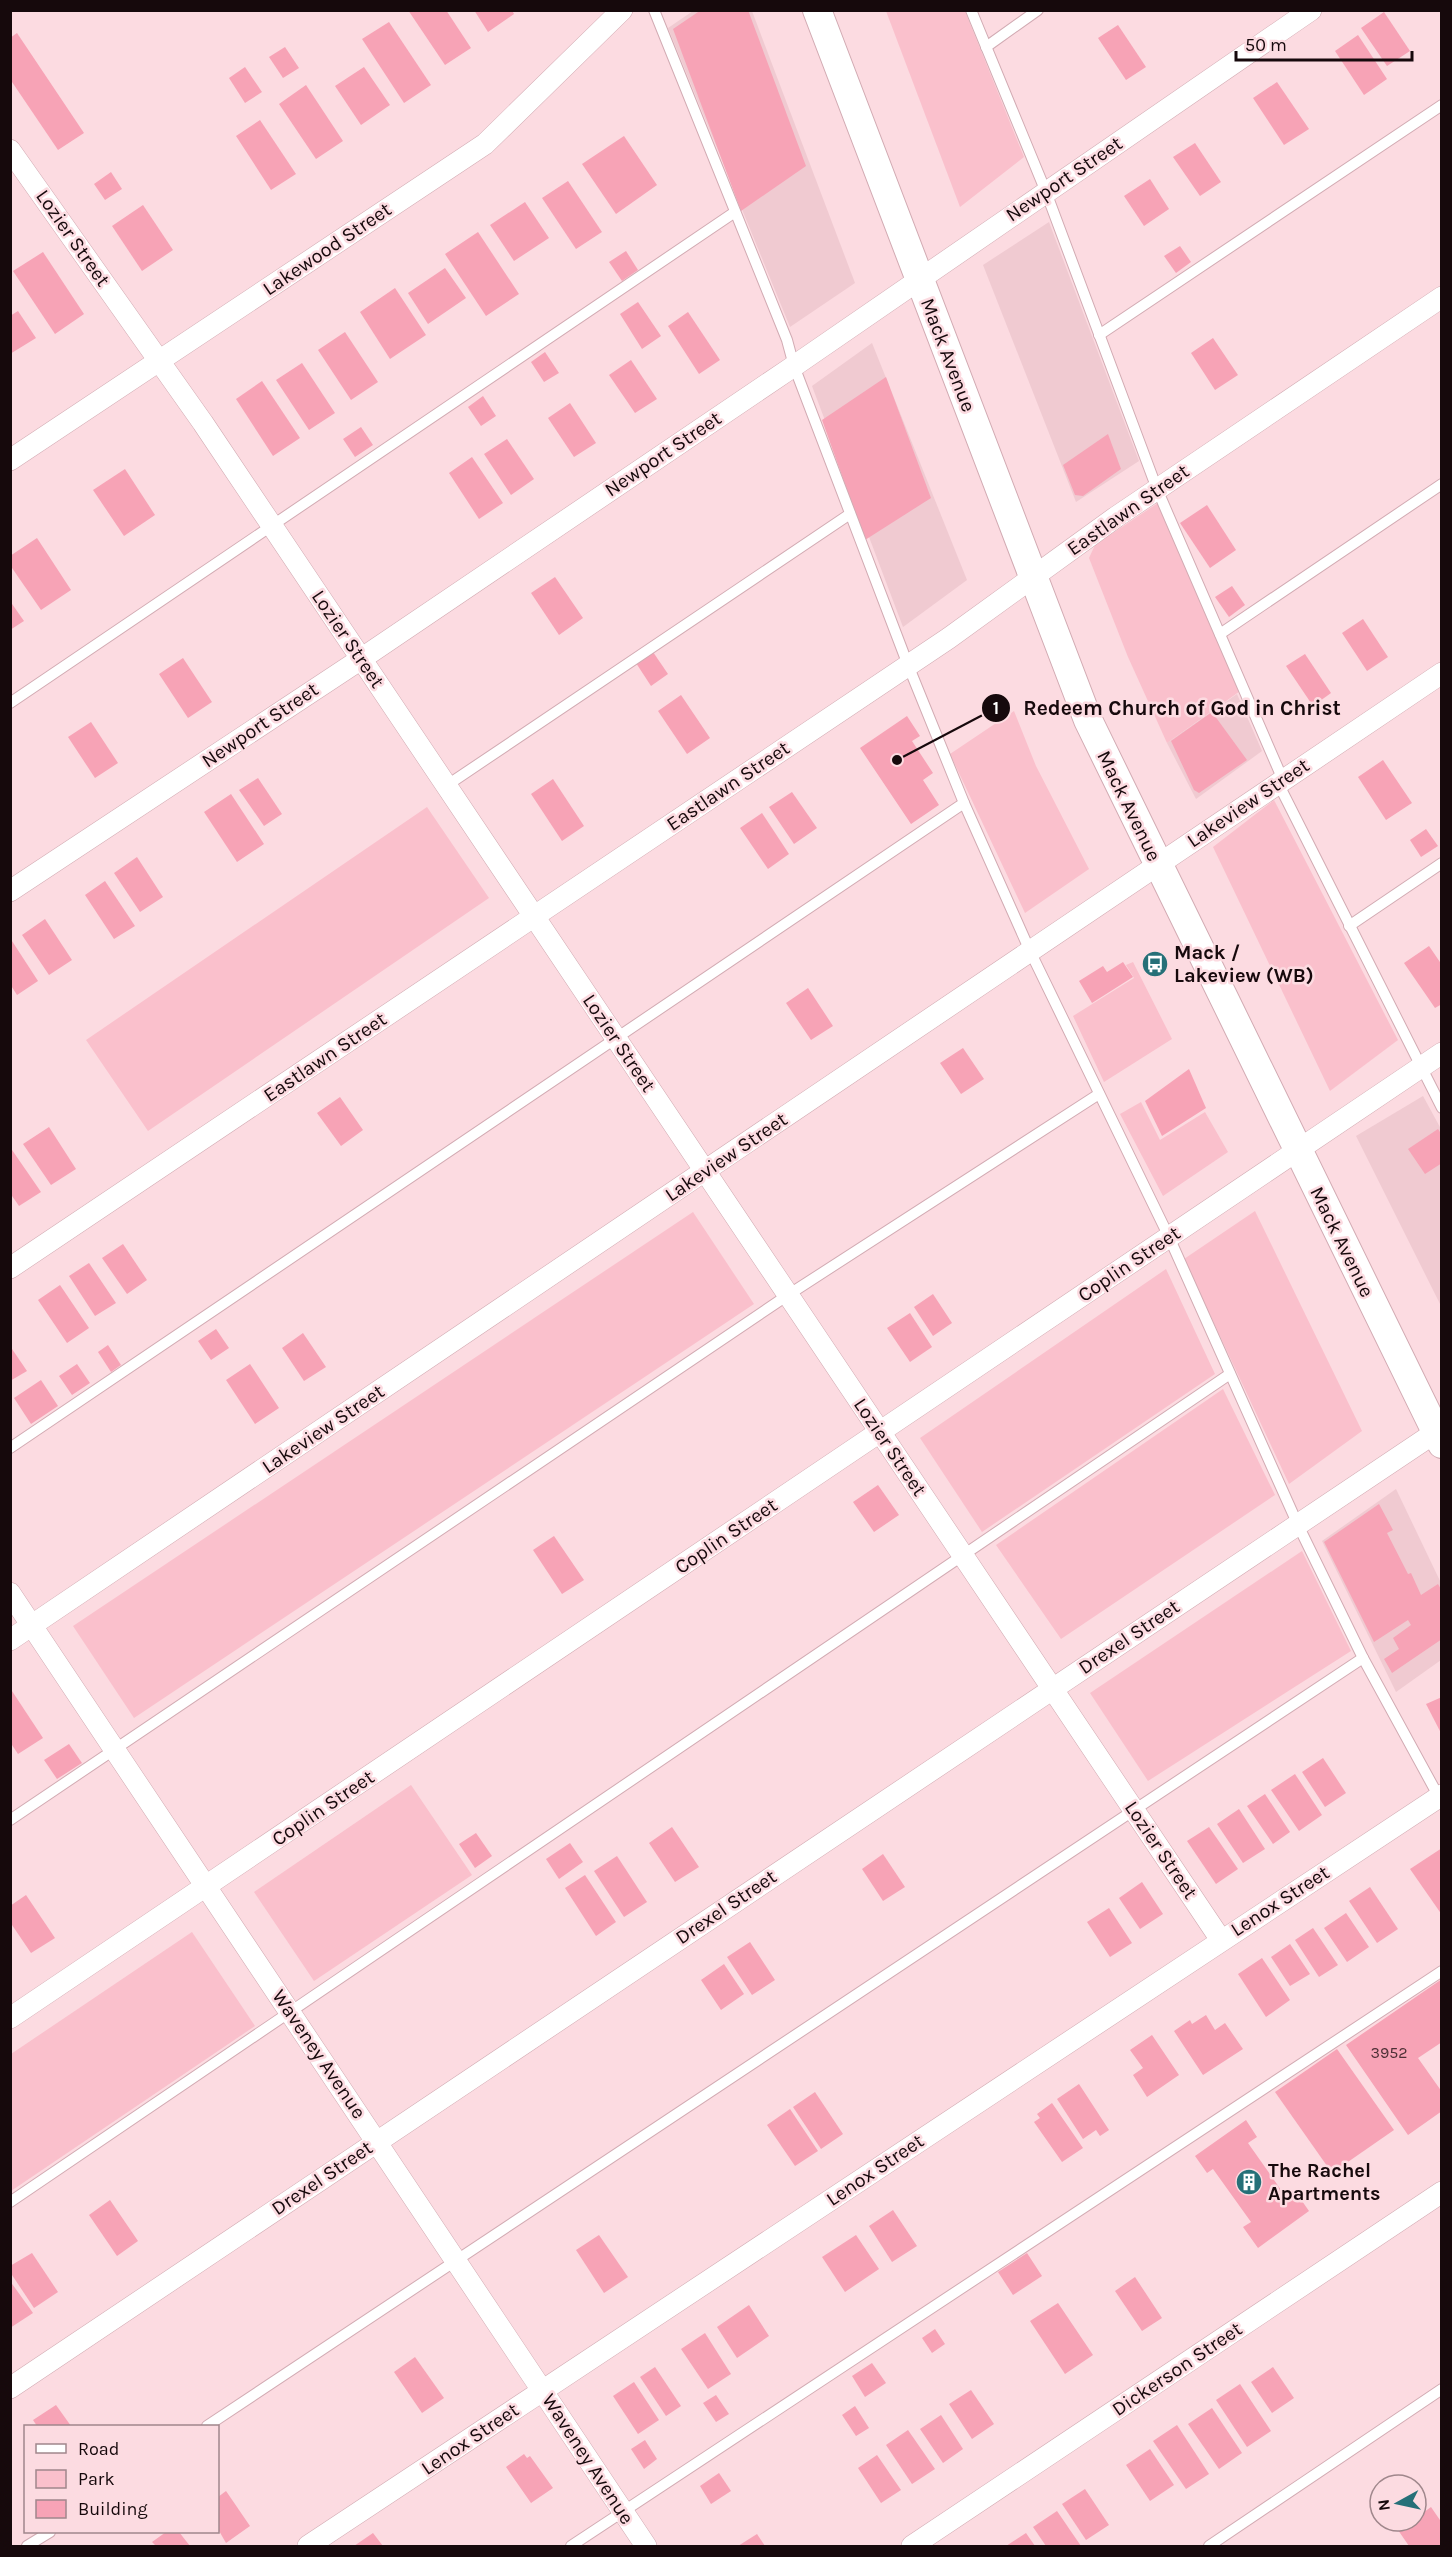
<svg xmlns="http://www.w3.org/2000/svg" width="1452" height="2557" font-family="Karla,sans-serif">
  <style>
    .built { fill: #f0cad1 }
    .green { fill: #fac0cc }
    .building { fill: #f7a3b6 }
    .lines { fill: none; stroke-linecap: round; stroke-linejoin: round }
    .service-casing { stroke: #d2abb3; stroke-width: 12 }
    .minor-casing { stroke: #d2abb3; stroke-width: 22 }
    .secondary-casing { stroke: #d2abb3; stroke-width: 30 }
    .service { stroke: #fff; stroke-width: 10 }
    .minor { stroke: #fff; stroke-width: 21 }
    .secondary { stroke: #fff; stroke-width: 28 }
    .labels { text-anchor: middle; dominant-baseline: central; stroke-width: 5; stroke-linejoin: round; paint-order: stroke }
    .number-label { font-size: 16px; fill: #4e3036 }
    .street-label { font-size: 20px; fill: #16090c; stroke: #fcdbe1 }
    .poi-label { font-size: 20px; font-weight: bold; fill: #16090c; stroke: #fcdbe1; text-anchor: start }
    .leader { fill: none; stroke: #16090c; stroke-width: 2 }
    .callout-dot { fill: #16090c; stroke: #fcdbe1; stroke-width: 2 }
    .mark-label { font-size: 18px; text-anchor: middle; font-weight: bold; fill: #fff }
    .callout-label { font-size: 21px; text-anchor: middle; font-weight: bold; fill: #16090c; stroke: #fcdbe1; stroke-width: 5; stroke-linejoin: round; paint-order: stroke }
  </style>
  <rect width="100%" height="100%" fill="#fcdbe1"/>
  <!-- built -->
  <g class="built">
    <path d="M693 11H752L855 283 790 327 668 28Z"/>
    <path d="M1049 222 1139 461 1076 502 983 265Z"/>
    <path d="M872 343 967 580 903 627 812 386Z"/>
    <path d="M1237 694 1262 751 1196 799 1167 743Z"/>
    <path d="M1423 1096 1441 1129V1306L1356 1136Z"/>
    <path d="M1396 1489 1441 1583V1660L1396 1692 1322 1541Z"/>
  </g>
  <!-- green -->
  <g class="green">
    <path d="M886 11H965L1024 157 960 207Z"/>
    <path d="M1158 503 1243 689 1167 743 1128 657 1089 558 1095 545Z"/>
    <path d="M1014 711 1036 766 1089 869 1025 913 950 754Z"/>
    <path d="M1274 800 1398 1040 1330 1091 1213 847Z"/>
    <path d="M427 807 489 898 148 1131 86 1040Z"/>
    <path d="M1133 962 1172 1039 1104 1082 1073 1016 1134 978 1126 965Z"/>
    <path d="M1141 1102 1160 1140 1205 1112 1228 1152 1163 1196 1120 1114Z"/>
    <path d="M1255 1211 1362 1431 1289 1484 1184 1259Z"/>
    <path d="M693 1212 754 1304 134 1718 73 1626Z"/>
    <path d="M1166 1269 1215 1374 982 1532 920 1438Z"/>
    <path d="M1223 1389 1275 1495 1061 1639 996 1545Z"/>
    <path d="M1302 1551 1351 1651 1148 1781 1090 1693Z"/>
    <path d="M411 1785 472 1875 314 1981 254 1892Z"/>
    <path d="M192 1932 255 2026 11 2191V2054Z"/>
  </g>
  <!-- building -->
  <g class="building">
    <path d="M408 10H446L471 48 445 65Z"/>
    <path d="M474 10H512L514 14 488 32Z"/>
    <path d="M701 10H748L806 166 741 211 673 29Z"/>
    <path d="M1384 12 1410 51 1387 66 1361 28Z"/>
    <path d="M389 22 431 85 404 103 362 39Z"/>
    <path d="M1118 25 1146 67 1126 80 1098 38Z"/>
    <path d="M17 33 84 133 58 150 10 79V38Z"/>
    <path d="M1358 35 1387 79 1364 95 1335 51Z"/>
    <path d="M285 47 299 68 283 78 269 57Z"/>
    <path d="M245 67 262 92 245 103 229 78Z"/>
    <path d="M364 67 390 105 361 125 335 86Z"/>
    <path d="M1277 82 1309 129 1284 145 1253 98Z"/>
    <path d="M306 85 343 141 316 159 279 104Z"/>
    <path d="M260 120 296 174 271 190 236 136Z"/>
    <path d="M624 136 657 185 616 214 582 164Z"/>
    <path d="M1195 143 1221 182 1200 196 1173 157Z"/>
    <path d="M111 172 122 189 105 200 94 184Z"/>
    <path d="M1150 179 1169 209 1144 226 1124 196Z"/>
    <path d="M568 181 602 232 576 249 542 198Z"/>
    <path d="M525 202 549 238 514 261 490 225Z"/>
    <path d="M143 205 173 250 142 271 112 226Z"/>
    <path d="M478 232 519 294 486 316 445 254Z"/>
    <path d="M1180 246 1191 262 1176 273 1164 256Z"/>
    <path d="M626 251 638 270 622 281 609 262Z"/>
    <path d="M43 252 84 314 55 334 13 271Z"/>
    <path d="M445 268 466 298 428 324 408 293Z"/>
    <path d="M395 288 426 335 390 359 360 312Z"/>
    <path d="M638 302 661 336 642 349 620 314Z"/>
    <path d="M18 311 36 338 10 354V316Z"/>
    <path d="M688 312 720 360 699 374 668 326Z"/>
    <path d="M345 332 378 382 351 400 318 350Z"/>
    <path d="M1213 338 1238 375 1215 390 1191 353Z"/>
    <path d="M545 352 559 373 544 382 531 362Z"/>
    <path d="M631 360 657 399 635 413 609 375Z"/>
    <path d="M302 363 335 413 309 430 276 380Z"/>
    <path d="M886 377 931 498 865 540 822 420Z"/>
    <path d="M262 381 300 438 273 456 236 399Z"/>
    <path d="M483 396 496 416 481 426 468 407Z"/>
    <path d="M570 403 596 443 574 457 548 418Z"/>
    <path d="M361 427 373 445 355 457 343 439Z"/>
    <path d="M1108 434 1121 469 1083 496 1075 495 1063 465Z"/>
    <path d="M507 439 534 479 511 495 484 454Z"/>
    <path d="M472 457 503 503 479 519 449 473Z"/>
    <path d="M125 469 155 515 124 536 93 490Z"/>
    <path d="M1207 505 1236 550 1210 568 1180 523Z"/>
    <path d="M37 538 71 590 41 610 10 565V556Z"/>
    <path d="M555 577 583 618 559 635 531 593Z"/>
    <path d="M1232 586 1245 605 1229 617 1215 597Z"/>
    <path d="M10 601 24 621 10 630Z"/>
    <path d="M1363 619 1388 657 1367 671 1342 633Z"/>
    <path d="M653 652 668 674 651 686 636 663Z"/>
    <path d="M1305 654 1331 693 1313 706 1286 666Z"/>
    <path d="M183 658 212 702 188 718 159 674Z"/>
    <path d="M681 695 710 738 687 754 658 711Z"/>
    <path d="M1212 712 1247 760 1199 793 1194 790 1171 741Z"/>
    <path d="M907 716 920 736 912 741 933 773 923 780 939 805 911 824 860 748Z"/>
    <path d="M91 722 118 763 95 778 68 737Z"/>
    <path d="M1383 760 1412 803 1386 820 1358 777Z"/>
    <path d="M258 778 282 814 264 826 239 790Z"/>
    <path d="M553 779 584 826 562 841 531 794Z"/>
    <path d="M792 792 817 828 794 844 769 807Z"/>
    <path d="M231 794 264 844 237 862 204 812Z"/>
    <path d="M762 813 789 854 768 869 740 828Z"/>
    <path d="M1426 829 1438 846 1421 857 1410 840Z"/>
    <path d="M137 857 163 897 140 912 114 873Z"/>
    <path d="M105 881 135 926 114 939 85 895Z"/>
    <path d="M45 919 72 960 49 975 22 935Z"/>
    <path d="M12 941 38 981 17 995 10 984V943Z"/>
    <path d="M1429 946 1442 965V1004L1435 1008 1404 963Z"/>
    <path d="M1123 962 1133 977 1092 1003 1079 981 1103 966 1107 972Z"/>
    <path d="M808 988 833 1026 811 1040 786 1003Z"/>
    <path d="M963 1048 984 1079 961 1094 940 1063Z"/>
    <path d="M1189 1069 1206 1108 1162 1136 1145 1101Z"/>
    <path d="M340 1097 363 1130 341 1146 317 1113Z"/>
    <path d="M49 1127 76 1169 51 1185 23 1144Z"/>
    <path d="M1438 1129 1442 1135V1163L1425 1174 1408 1149Z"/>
    <path d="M10 1147 41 1192 19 1206 10 1193Z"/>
    <path d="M123 1244 147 1280 127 1294 102 1258Z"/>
    <path d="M89 1263 116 1303 95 1316 69 1276Z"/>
    <path d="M60 1285 89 1328 67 1343 38 1300Z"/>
    <path d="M933 1294 952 1323 933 1336 914 1307Z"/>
    <path d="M910 1313 932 1347 910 1362 887 1328Z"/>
    <path d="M216 1329 229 1348 211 1360 198 1341Z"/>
    <path d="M303 1333 326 1367 304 1381 282 1348Z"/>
    <path d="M108 1345 121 1365 111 1372 98 1352Z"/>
    <path d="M10 1346 27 1371 10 1381Z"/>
    <path d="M77 1364 90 1383 72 1395 59 1376Z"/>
    <path d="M250 1364 279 1408 255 1424 226 1380Z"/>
    <path d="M41 1380 58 1406 31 1424 14 1398Z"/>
    <path d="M878 1485 899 1515 874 1532 853 1502Z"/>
    <path d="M1379 1504 1393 1530 1387 1533 1408 1574 1411 1573 1421 1595 1438 1584 1442 1591V1639L1392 1673 1384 1659 1399 1649 1393 1638 1411 1625 1408 1620 1374 1642 1324 1542Z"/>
    <path d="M554 1536 584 1580 562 1594 533 1550Z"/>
    <path d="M10 1688 43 1738 18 1754 10 1742Z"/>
    <path d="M1442 1697V1735L1426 1704Z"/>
    <path d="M69 1744 82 1763 57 1779 44 1760Z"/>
    <path d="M1323 1758 1346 1793 1325 1807 1302 1772Z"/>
    <path d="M1295 1774 1322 1815 1299 1831 1271 1790Z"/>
    <path d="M1265 1794 1290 1832 1273 1844 1247 1806Z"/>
    <path d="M1239 1809 1265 1849 1243 1863 1217 1824Z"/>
    <path d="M672 1827 699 1867 675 1882 649 1843Z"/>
    <path d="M1209 1827 1238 1869 1216 1884 1187 1841Z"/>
    <path d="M476 1833 492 1856 475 1868 459 1844Z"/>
    <path d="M570 1843 583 1862 559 1879 546 1859Z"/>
    <path d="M1442 1848V1915L1410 1869Z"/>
    <path d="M883 1854 905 1887 883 1901 862 1869Z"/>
    <path d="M617 1856 647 1902 624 1917 594 1871Z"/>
    <path d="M585 1875 616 1922 596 1936 565 1888Z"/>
    <path d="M1142 1882 1163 1914 1140 1929 1119 1898Z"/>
    <path d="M1370 1887 1398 1929 1377 1943 1349 1901Z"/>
    <path d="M26 1895 55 1938 31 1953 10 1922V1906Z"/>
    <path d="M1109 1908 1132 1943 1110 1957 1087 1922Z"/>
    <path d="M1346 1913 1369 1947 1347 1962 1324 1928Z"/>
    <path d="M1313 1928 1338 1965 1319 1977 1295 1940Z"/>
    <path d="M750 1942 775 1980 752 1995 727 1957Z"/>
    <path d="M1290 1944 1310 1974 1290 1986 1271 1957Z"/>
    <path d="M1262 1958 1290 2000 1266 2017 1238 1974Z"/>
    <path d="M724 1964 744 1994 721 2010 701 1980Z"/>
    <path d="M1442 1979V2042L1418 2058 1442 2092V2111L1408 2135 1346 2045Z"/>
    <path d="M1206 2015 1215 2030 1225 2023 1243 2049 1203 2075 1174 2031 1190 2020 1192 2024Z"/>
    <path d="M1152 2035 1179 2075 1147 2097 1133 2075 1143 2068 1130 2050Z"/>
    <path d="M1337 2049 1394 2130 1332 2173 1275 2092Z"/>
    <path d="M1079 2084 1109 2130 1100 2136 1096 2130 1083 2139 1057 2099Z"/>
    <path d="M815 2092 843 2134 821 2149 793 2107Z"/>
    <path d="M1052 2103 1083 2148 1062 2162 1034 2122 1040 2118 1037 2114Z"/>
    <path d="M790 2109 818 2151 795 2166 767 2125Z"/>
    <path d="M1246 2120 1257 2137 1248 2143 1286 2197 1295 2191 1309 2211 1258 2248 1243 2227 1251 2222 1213 2169 1207 2173 1195 2156Z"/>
    <path d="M110 2200 138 2241 117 2256 89 2215Z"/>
    <path d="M893 2210 917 2246 892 2262 869 2226Z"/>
    <path d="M599 2235 628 2277 604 2293 576 2250Z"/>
    <path d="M856 2235 879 2269 845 2292 822 2257Z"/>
    <path d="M32 2253 58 2292 34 2308 10 2272V2266Z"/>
    <path d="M1027 2253 1042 2276 1013 2295 998 2272Z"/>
    <path d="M1135 2277 1162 2318 1142 2331 1115 2291Z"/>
    <path d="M10 2281 33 2313 10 2328Z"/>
    <path d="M1058 2303 1093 2355 1065 2374 1030 2321Z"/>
    <path d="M749 2305 769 2336 737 2358 717 2327Z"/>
    <path d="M935 2329 945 2344 932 2353 922 2338Z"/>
    <path d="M705 2333 731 2374 708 2389 681 2349Z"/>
    <path d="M415 2357 444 2398 422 2413 394 2372Z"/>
    <path d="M872 2363 886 2383 865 2397 852 2376Z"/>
    <path d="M655 2367 681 2406 666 2416 640 2377Z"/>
    <path d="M1273 2367 1294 2398 1272 2413 1251 2382Z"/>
    <path d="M634 2382 659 2420 638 2434 613 2396Z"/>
    <path d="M1240 2384 1271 2431 1247 2447 1216 2400Z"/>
    <path d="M971 2390 994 2424 972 2439 949 2404Z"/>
    <path d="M716 2395 729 2414 716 2422 703 2403Z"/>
    <path d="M56 2405 71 2426H37L33 2420Z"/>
    <path d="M855 2406 869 2428 856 2436 842 2415Z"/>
    <path d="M1212 2408 1242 2453 1219 2469 1188 2424Z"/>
    <path d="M941 2415 963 2449 943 2463 920 2429Z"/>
    <path d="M1177 2425 1209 2474 1186 2489 1153 2441Z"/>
    <path d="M908 2430 935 2469 912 2484 886 2445Z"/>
    <path d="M645 2440 657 2459 644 2469 631 2449Z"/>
    <path d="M1150 2449 1174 2485 1150 2501 1126 2465Z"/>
    <path d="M524 2454 527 2458 530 2456 553 2488 531 2503 506 2467Z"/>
    <path d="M877 2455 901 2490 881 2503 858 2468Z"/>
    <path d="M719 2473 731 2491 711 2504 700 2486Z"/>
    <path d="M1085 2489 1109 2525 1086 2540 1062 2504Z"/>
    <path d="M226 2491 250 2526 226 2543 218 2529V2497Z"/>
    <path d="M1431 2507 1442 2523V2546H1409L1398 2530 1411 2521H1416V2518Z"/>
    <path d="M1057 2511 1081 2546H1046L1033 2527Z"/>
    <path d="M166 2532H179L190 2546H156L152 2542Z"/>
    <path d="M373 2533 383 2546H354Z"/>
    <path d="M1026 2533 1035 2546H1006Z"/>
    <path d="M757 2534 765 2546H738Z"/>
  </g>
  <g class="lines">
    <defs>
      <g id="service">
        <path d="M654 10 787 340 794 366 908 665 964 803 1030 951 1169 1237 1298 1525 1363 1658 1440 1799"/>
        <path d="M971 10 1046 192 1157 489 1283 780"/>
        <path d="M986 47 1038 10"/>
        <path d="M1099 335 1442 105"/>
        <path d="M1220 634 1442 484"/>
        <path d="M10 703 735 212"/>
        <path d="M1278 783 1442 1108"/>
        <path d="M446 786 850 514"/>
        <path d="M1349 926 1442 863"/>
        <path d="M10 1448 964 803"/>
        <path d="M10 1820 788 1295 1099 1094"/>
        <path d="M10 2202 1230 1374"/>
        <path d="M207 2426 1363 1658"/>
        <path d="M27 2546 50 2532"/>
        <path d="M571 2546 1442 1971"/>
        <path d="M1209 2546 1442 2389"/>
      </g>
      <g id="minor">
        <path d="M10 150 203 423 1221 1940"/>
        <path d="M10 460 485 144 622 10"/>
        <path d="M10 891 361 659 794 366 1311 10"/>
        <path d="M10 1268 949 638 1116 517 1442 297"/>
        <path d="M10 1593 646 2546"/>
        <path d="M10 1640 1442 673"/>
        <path d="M10 2018 1442 1053"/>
        <path d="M10 2388 1442 1428"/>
        <path d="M308 2546 1442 1795"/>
        <path d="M912 2546 1442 2192"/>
      </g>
      <path id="secondary" d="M817 10 1088 720 1442 1444"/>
    </defs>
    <!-- service casing -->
    <use href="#service" class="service-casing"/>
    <!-- minor casing -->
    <use href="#minor" class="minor-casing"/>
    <!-- secondary casing -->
    <use href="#secondary" class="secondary-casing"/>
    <!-- service -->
    <use href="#service" class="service"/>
    <!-- minor -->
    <use href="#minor" class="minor"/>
    <!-- secondary -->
    <use href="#secondary" class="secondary"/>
  </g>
  <!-- icons -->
  <defs>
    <symbol id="bus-disc" viewBox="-11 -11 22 22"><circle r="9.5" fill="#267078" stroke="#fcdbe1"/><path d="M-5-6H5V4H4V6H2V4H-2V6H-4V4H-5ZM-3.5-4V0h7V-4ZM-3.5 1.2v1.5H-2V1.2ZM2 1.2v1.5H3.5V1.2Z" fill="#fff"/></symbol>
    <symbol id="building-disc" viewBox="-11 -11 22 22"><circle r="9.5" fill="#267078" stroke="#fcdbe1"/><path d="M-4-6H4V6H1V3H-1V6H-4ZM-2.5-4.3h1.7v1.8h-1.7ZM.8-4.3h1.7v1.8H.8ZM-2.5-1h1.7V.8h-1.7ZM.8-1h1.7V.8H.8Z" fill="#fff"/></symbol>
  </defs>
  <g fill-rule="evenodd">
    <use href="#bus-disc" x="1140" y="949" width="30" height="30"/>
    <use href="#building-disc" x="1234" y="2167" width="30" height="30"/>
  </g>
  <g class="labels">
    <!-- number labels -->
    <g class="number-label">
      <text x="1389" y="2052">3952</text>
    </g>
    <!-- street labels -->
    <g class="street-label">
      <text transform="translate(1064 179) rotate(-34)">Newport Street</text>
      <text transform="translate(73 238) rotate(55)">Lozier Street</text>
      <text transform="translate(327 249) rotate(-34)">Lakewood Street</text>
      <text transform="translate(948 355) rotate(69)">Mack Avenue</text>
      <text transform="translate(663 454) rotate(-34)">Newport Street</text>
      <text transform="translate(1128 510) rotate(-35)">Eastlawn Street</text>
      <text transform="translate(348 639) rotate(56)">Lozier Street</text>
      <text transform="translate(260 725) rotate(-34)">Newport Street</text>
      <text transform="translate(728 786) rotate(-34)">Eastlawn Street</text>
      <text transform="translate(1248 803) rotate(-34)">Lakeview Street</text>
      <text transform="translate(1129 806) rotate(64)">Mack Avenue</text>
      <text transform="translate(619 1043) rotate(56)">Lozier Street</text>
      <text transform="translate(325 1057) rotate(-34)">Eastlawn Street</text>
      <text transform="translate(726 1157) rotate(-34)">Lakeview Street</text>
      <text transform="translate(1342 1242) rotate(64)">Mack Avenue</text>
      <text transform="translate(1129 1264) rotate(-34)">Coplin Street</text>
      <text transform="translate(323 1429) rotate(-34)">Lakeview Street</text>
      <text transform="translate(890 1447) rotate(56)">Lozier Street</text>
      <text transform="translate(726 1536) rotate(-34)">Coplin Street</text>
      <text transform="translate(1129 1637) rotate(-34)">Drexel Street</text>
      <text transform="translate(323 1808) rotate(-34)">Coplin Street</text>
      <text transform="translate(1161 1850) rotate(56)">Lozier Street</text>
      <text transform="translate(1280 1901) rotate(-33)">Lenox Street</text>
      <text transform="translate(726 1907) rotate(-34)">Drexel Street</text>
      <text transform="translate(319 2054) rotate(56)">Waveney Avenue</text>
      <text transform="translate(875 2170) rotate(-34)">Lenox Street</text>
      <text transform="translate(322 2178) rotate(-34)">Drexel Street</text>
      <text transform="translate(1177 2369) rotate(-34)">Dickerson Street</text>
      <text transform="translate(470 2439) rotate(-34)">Lenox Street</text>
      <text transform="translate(588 2459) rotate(57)">Waveney Avenue</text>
    </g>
    <!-- poi labels -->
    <g class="poi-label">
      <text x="1174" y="952">Mack /<tspan x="1174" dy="23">Lakeview (WB)</tspan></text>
      <text x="1268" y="2170">The Rachel<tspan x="1268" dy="23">Apartments</tspan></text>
    </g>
  </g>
  <!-- callouts -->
  <path class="leader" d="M897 760L996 708"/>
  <g class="callout-dot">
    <circle cx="897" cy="760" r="6"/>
    <circle cx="996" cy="708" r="15"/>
  </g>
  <g class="mark-label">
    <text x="996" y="714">1</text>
  </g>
  <g class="callout-label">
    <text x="1182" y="715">Redeem Church of God in Christ</text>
  </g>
  <!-- border -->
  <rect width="1452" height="2557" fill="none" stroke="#16090c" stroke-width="24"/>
  <!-- legend -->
  <rect x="24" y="2425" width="195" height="108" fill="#fcdbe1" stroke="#a0878c" stroke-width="1.5"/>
  <rect x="36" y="2444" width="30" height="9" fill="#ffffff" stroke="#a0878c" stroke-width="1.5"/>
  <text x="78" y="2455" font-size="18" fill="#16090c">Road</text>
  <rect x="36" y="2470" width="30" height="18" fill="#fac0cc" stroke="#a0878c" stroke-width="1.5"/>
  <text x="78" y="2485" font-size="18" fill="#16090c">Park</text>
  <rect x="36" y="2500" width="30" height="18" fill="#f7a3b6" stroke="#a0878c" stroke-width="1.5"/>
  <text x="78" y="2515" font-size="18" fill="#16090c">Building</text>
  <!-- north arrow -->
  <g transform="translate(1398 2503) rotate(262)"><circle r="28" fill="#fcdbe1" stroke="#a0878c" stroke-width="1.5"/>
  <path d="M0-4.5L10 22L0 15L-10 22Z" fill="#267078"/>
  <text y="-9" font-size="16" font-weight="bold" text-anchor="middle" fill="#16090c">N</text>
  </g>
  <!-- scale -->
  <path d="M1236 51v9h176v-9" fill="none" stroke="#16090c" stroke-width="3"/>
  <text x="1245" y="51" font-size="18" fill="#16090c" stroke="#fcdbe1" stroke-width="4.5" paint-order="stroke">50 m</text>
</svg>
